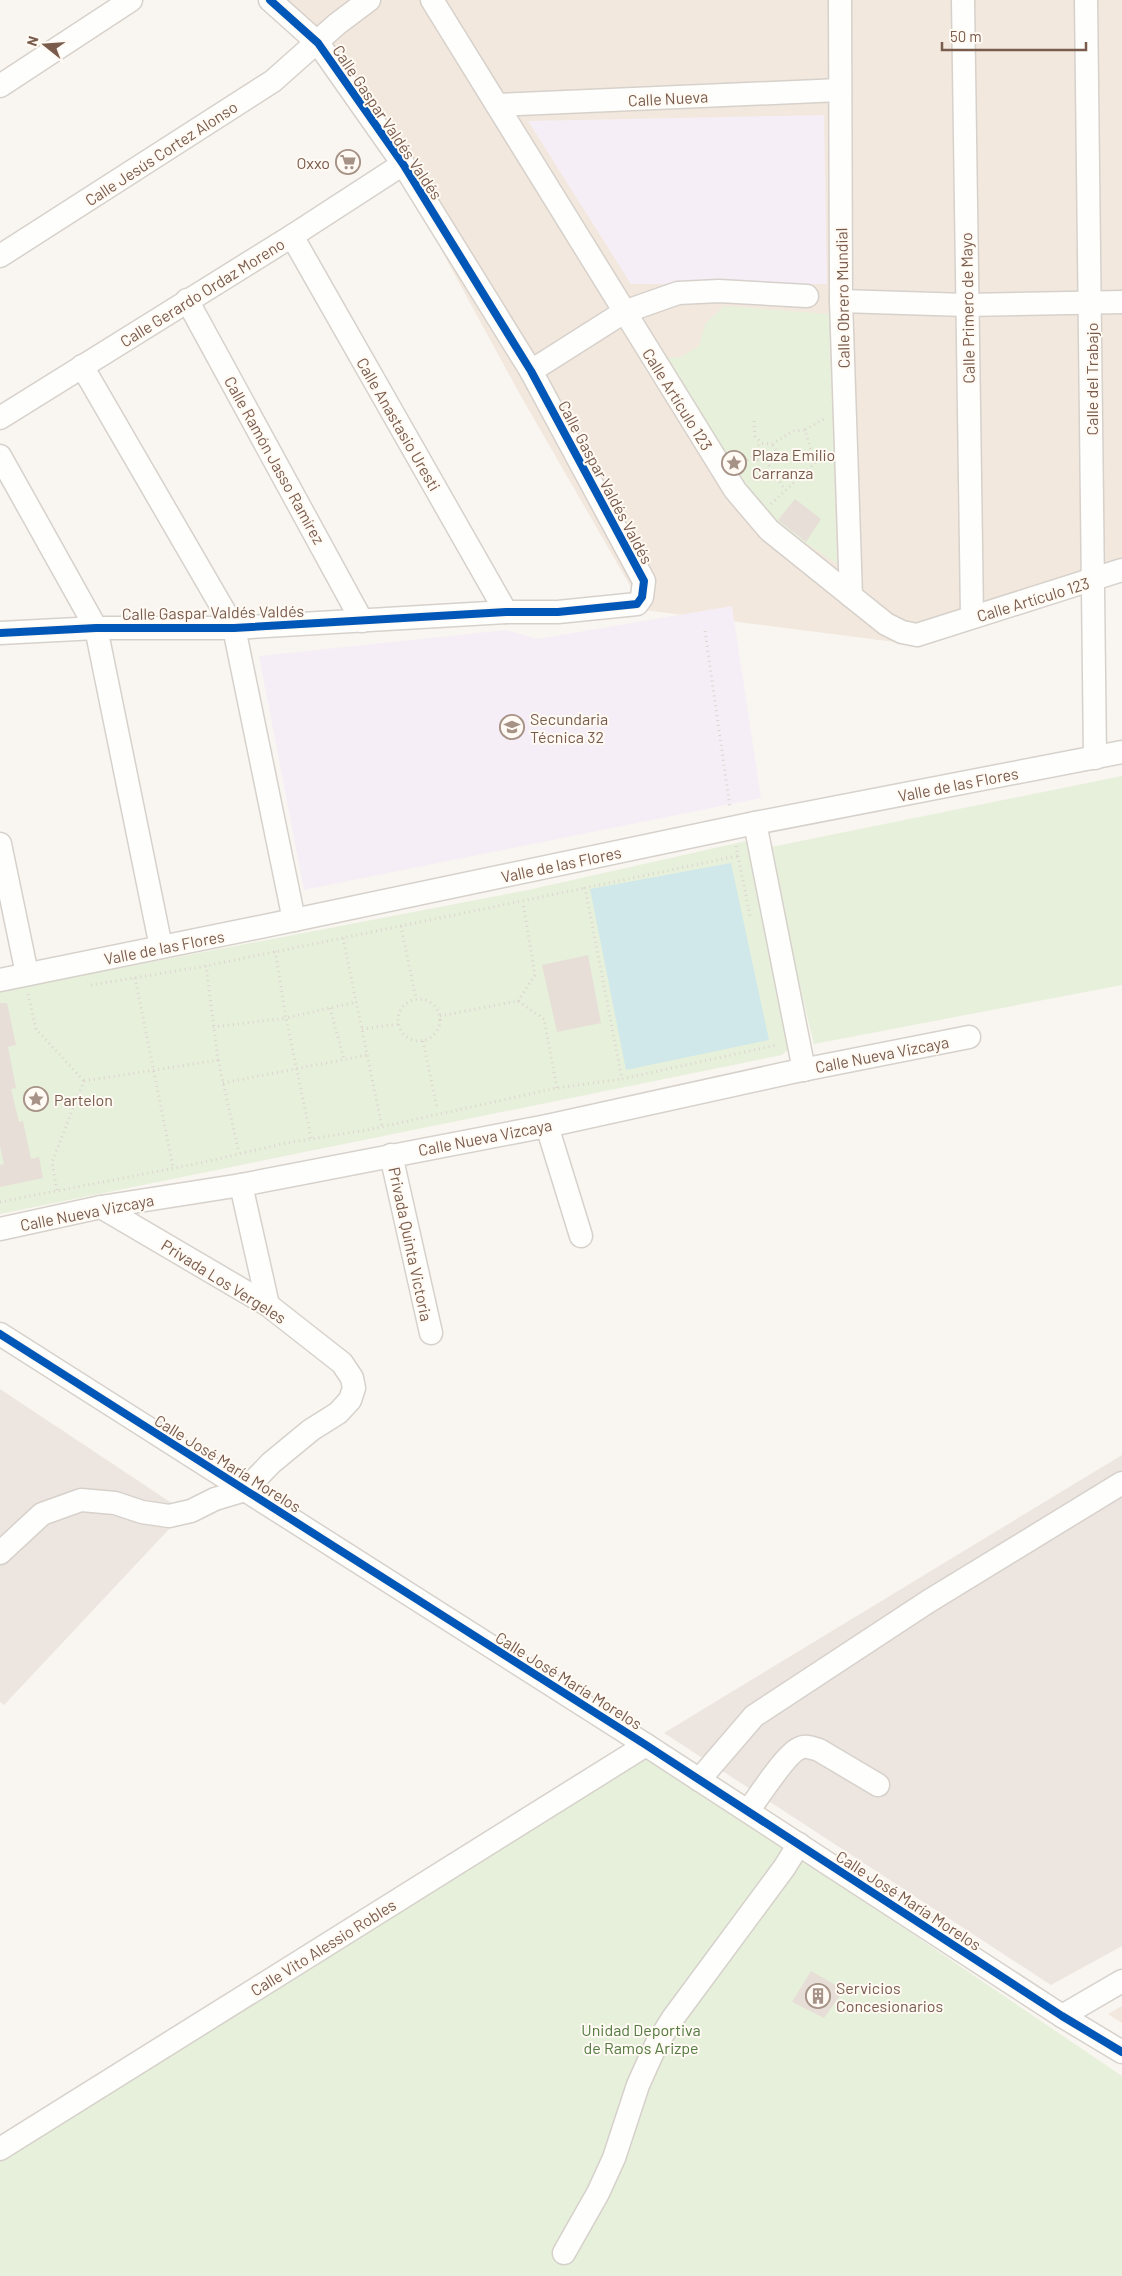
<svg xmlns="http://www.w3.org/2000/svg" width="1122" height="2276" font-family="Barlow,sans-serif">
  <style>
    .residential { fill: #f2e8de }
    .industrial { fill: #ede5e0 }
    .education { fill: #f6eef6 }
    .green { fill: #e7f0db }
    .water { fill: #d0e8ea }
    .building { fill: #e6ded7 }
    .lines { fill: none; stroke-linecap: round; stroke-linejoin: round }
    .minor-casing { stroke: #d7d1cb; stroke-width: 25 }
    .path { stroke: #dcd5d0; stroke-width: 3; stroke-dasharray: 1 4; stroke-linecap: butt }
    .minor { stroke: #fefefd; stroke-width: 22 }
    .cycleway-casing { stroke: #fffaf3; stroke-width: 11 }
    .cycleway { stroke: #0057b8; stroke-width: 8 }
    .labels { text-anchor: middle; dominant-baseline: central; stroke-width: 4; stroke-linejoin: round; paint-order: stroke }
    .street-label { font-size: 16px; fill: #7a5c4d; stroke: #fffaf3 }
    .poi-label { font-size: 16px; fill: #7a5c4d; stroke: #fffaf3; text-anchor: start }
    .park-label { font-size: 16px; fill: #537a41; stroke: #fffaf3 }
  </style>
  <rect width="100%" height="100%" fill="#f9f5f0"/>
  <!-- residential -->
  <g class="residential">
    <path d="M266 0H1122V582L911 644 644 610 518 391 400 174 326 55Z"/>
    <path d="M1122 2006V2023L1108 2014Z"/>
  </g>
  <!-- industrial -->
  <g class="industrial">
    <path d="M0 1389 185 1512 4 1705 0 1702Z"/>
    <path d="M1122 1455V1946L1051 1985 664 1733Z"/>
  </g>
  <!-- education -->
  <g class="education">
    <path d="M824 115 827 284H631L528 121Z"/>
    <path d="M732 606 761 798 304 890 259 656 506 630 537 639Z"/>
  </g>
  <!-- green -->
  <g class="green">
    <path d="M724 306 829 314 837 564 748 504 665 358 681 357 699 346 705 324Z"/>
    <path d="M1122 776V985L814 1044 766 848Z"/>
    <path d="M746 841 792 1045 782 1055 0 1214V991L528 890Z"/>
    <path d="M647 1754 1122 2076V2276H0V2157Z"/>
  </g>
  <!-- water -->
  <path class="water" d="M731 863 769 1040 626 1070 590 889Z"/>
  <!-- building -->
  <g class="building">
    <path d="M795 499 821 519 806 542 778 520Z"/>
    <path d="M588 955 601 1023 557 1032 542 965Z"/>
    <path d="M0 1003H7L16 1045 8 1047 16 1088 11 1089 19 1122 23 1121 31 1159 39 1157 43 1178 0 1187V1165L4 1164 0 1146Z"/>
    <path d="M811 1971 844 1990 824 2018 792 2002Z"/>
  </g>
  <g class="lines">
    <defs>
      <g id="minor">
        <path d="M432 0 735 490 769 530 886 624 902 632 917 635 1122 570"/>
        <path d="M840 0 841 301 851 596"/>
        <path d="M963 0 972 616"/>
        <path d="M1086 0 1095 758"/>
        <path d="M0 86 131 0"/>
        <path d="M497 105 840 90"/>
        <path d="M292 236 506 612"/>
        <path d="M0 256 273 81 337 24 369 0"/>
        <path d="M187 300 362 621"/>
        <path d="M841 301 966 305 1122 302"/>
        <path d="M82 366 234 628 294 920"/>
        <path d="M531 371 624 312 678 293 719 291 807 296"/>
        <path d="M0 418 292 236 403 164"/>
        <path d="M0 456 96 628 161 947"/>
        <path d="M0 633 96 628H234L506 612H558L637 604 642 597 644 581 531 371 403 164 318 43 270 0"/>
        <path d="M755 823 804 1070"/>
        <path d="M0 844 27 974"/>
        <path d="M0 980 294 920 755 823 1122 752"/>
        <path d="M547 1126 581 1236"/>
        <path d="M391 1155 431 1333"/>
        <path d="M241 1185 268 1305"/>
        <path d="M0 1229 101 1207 241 1185 547 1126 792 1072 969 1037"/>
        <path d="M0 1334 646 1745 1062 2016 1122 2052"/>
        <path d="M0 1553 42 1514 81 1500 115 1503 142 1512 169 1516 191 1511 215 1499 245 1490 271 1463 311 1430 338 1413 350 1400 354 1388 352 1378 342 1363 268 1305 101 1207"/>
        <path d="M699 1780 754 1716 929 1601 1122 1483"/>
        <path d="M748 1811C758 1798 786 1753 800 1748 806 1745 812 1748 819 1750L878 1785"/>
        <path d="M1062 2016 1122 1981"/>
        <path d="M0 2149 646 1745"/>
        <path d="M564 2253 598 2193 614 2158 638 2085 656 2045 673 2018 784 1868 799 1844"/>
      </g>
    </defs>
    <!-- minor casing -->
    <use href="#minor" class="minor-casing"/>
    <!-- path -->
    <g class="path">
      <path d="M754 421 755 436 761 443"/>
      <path d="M755 455 758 460H769L774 457 776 450 772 444"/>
      <path d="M766 461 785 490"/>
      <path d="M743 463 755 455 756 447 761 443 772 444 793 431 805 430"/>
      <path d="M771 504 815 463 805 430 824 419"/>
      <path d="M705 631 730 808"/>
      <path d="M736 846 750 916"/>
      <path d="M737 856 585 888 622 1079 777 1045"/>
      <path d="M401 926 416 999"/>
      <path d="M343 938 382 1127"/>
      <path d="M135 978 173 1167"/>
      <path d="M91 985 206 966 585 888"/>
      <path d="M28 994 36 1029 84 1081"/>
      <circle cx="419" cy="1020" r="21"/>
      <path d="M518 1001 535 975 523 902"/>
      <path d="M330 1008 344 1059"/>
      <path d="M440 1016 518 1001 544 1019 557 1088"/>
      <path d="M213 1027 286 1018 275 950"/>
      <path d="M362 1029 399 1024"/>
      <path d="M423 1041 437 1108"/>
      <path d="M218 1060 239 1153"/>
      <path d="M84 1081 218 1060 206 966"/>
      <path d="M223 1083 367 1055"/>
      <path d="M311 1138 286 1018 356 1002"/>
      <path d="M57 1190 52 1162 84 1081"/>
      <path d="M0 1202 200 1163 286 1143 367 1130 557 1088 622 1079"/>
    </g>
    <!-- minor -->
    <use href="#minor" class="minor"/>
    <defs>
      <g id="cycleway">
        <path d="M0 633 96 628H234L506 612H558L637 604 642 597 644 581 531 371 403 164 318 43 270 0"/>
        <path d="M0 1334 646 1745 1062 2016 1122 2052"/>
      </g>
    </defs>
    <!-- cycleway casing -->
    <use href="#cycleway" class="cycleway-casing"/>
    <!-- cycleway -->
    <use href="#cycleway" class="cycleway"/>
  </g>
  <!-- icons -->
  <defs>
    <symbol id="supermarket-ring" viewBox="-11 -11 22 22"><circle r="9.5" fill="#fffaf3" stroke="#a69286" stroke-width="1.5"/><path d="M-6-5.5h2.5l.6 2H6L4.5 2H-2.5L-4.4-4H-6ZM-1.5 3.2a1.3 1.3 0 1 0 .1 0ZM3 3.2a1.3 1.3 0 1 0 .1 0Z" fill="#a69286"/></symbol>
    <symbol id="sight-ring" viewBox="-11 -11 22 22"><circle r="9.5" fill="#fffaf3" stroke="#a69286" stroke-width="1.5"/><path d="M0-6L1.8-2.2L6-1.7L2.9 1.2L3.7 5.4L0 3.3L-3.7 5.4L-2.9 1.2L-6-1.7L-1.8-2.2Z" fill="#a69286"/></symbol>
    <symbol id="school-ring" viewBox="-11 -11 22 22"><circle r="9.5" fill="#fffaf3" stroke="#a69286" stroke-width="1.5"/><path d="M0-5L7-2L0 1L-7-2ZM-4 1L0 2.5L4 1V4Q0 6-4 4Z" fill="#a69286"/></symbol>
    <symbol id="building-ring" viewBox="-11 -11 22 22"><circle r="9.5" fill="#fffaf3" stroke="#a69286" stroke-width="1.5"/><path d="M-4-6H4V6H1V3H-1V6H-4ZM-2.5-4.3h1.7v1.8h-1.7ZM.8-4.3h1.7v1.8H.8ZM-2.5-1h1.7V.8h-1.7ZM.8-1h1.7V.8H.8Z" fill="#a69286"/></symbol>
  </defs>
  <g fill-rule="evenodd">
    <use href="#supermarket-ring" x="334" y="148" width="28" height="28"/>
    <use href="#sight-ring" x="720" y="449" width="28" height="28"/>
    <use href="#school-ring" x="498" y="713" width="28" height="28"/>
    <use href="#sight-ring" x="22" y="1085" width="28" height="28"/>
    <use href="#building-ring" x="804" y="1982" width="28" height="28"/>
  </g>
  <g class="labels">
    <!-- street labels -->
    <g class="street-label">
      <text transform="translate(668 98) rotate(-3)">Calle Nueva</text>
      <text transform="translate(388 122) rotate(56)">Calle Gaspar Valdés Valdés</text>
      <text transform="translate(161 153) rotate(-33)">Calle Jesús Cortez Alonso</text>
      <text transform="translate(202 292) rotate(-32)">Calle Gerardo Ordaz Moreno</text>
      <text transform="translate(842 298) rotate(-91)">Calle Obrero Mundial</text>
      <text transform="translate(967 308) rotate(-91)">Calle Primero de Mayo</text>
      <text transform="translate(1091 379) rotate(-90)">Calle del Trabajo</text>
      <text transform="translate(678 399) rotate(58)">Calle Artículo 123</text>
      <text transform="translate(399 424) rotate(60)">Calle Anastasio Uresti</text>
      <text transform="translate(275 460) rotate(61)">Calle Ramón Jasso Ramírez</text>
      <text transform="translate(606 482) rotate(62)">Calle Gaspar Valdés Valdés</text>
      <text transform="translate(1033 599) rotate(-17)">Calle Artículo 123</text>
      <text transform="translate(213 612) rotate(-1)">Calle Gaspar Valdés Valdés</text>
      <text transform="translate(958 784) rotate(-11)">Valle de las Flores</text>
      <text transform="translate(561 864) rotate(-12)">Valle de las Flores</text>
      <text transform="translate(164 947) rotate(-11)">Valle de las Flores</text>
      <text transform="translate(882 1054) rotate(-11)">Calle Nueva Vizcaya</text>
      <text transform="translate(485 1137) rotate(-11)">Calle Nueva Vizcaya</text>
      <text transform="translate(87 1212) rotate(-11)">Calle Nueva Vizcaya</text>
      <text transform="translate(411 1244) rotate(78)">Privada Quinta Victoria</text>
      <text transform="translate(224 1281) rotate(32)">Privada Los Vergeles</text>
      <text transform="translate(228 1463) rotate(32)">Calle José María Morelos</text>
      <text transform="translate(569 1680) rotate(32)">Calle José María Morelos</text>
      <text transform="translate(909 1900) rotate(33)">Calle José María Morelos</text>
      <text transform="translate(323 1947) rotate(-32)">Calle Vito Alessio Robles</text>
    </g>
    <!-- poi labels -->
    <g class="poi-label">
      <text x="330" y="162" text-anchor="end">Oxxo</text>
      <text x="752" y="454">Plaza Emilio<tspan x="752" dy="18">Carranza</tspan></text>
      <text x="530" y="718">Secundaria<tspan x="530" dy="18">Técnica 32</tspan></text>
      <text x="54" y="1099">Partelon</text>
      <text x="836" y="1987">Servicios<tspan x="836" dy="18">Concesionarios</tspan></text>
    </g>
    <!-- park labels -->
    <g class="park-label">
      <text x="641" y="2029">Unidad Deportiva<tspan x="641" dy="18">de Ramos Arizpe</tspan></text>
    </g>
  </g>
  <!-- north arrow -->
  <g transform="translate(45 45) rotate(287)" stroke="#fffaf3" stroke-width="4" paint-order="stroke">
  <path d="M0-4L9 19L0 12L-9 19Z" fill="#7a5c4d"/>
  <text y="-8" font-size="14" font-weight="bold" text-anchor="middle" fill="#7a5c4d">N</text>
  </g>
  <!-- scale -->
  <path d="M942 42v8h144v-8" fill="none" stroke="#7a5c4d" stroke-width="2.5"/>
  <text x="950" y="42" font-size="15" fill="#7a5c4d" stroke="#fffaf3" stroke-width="4" paint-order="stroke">50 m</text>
</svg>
